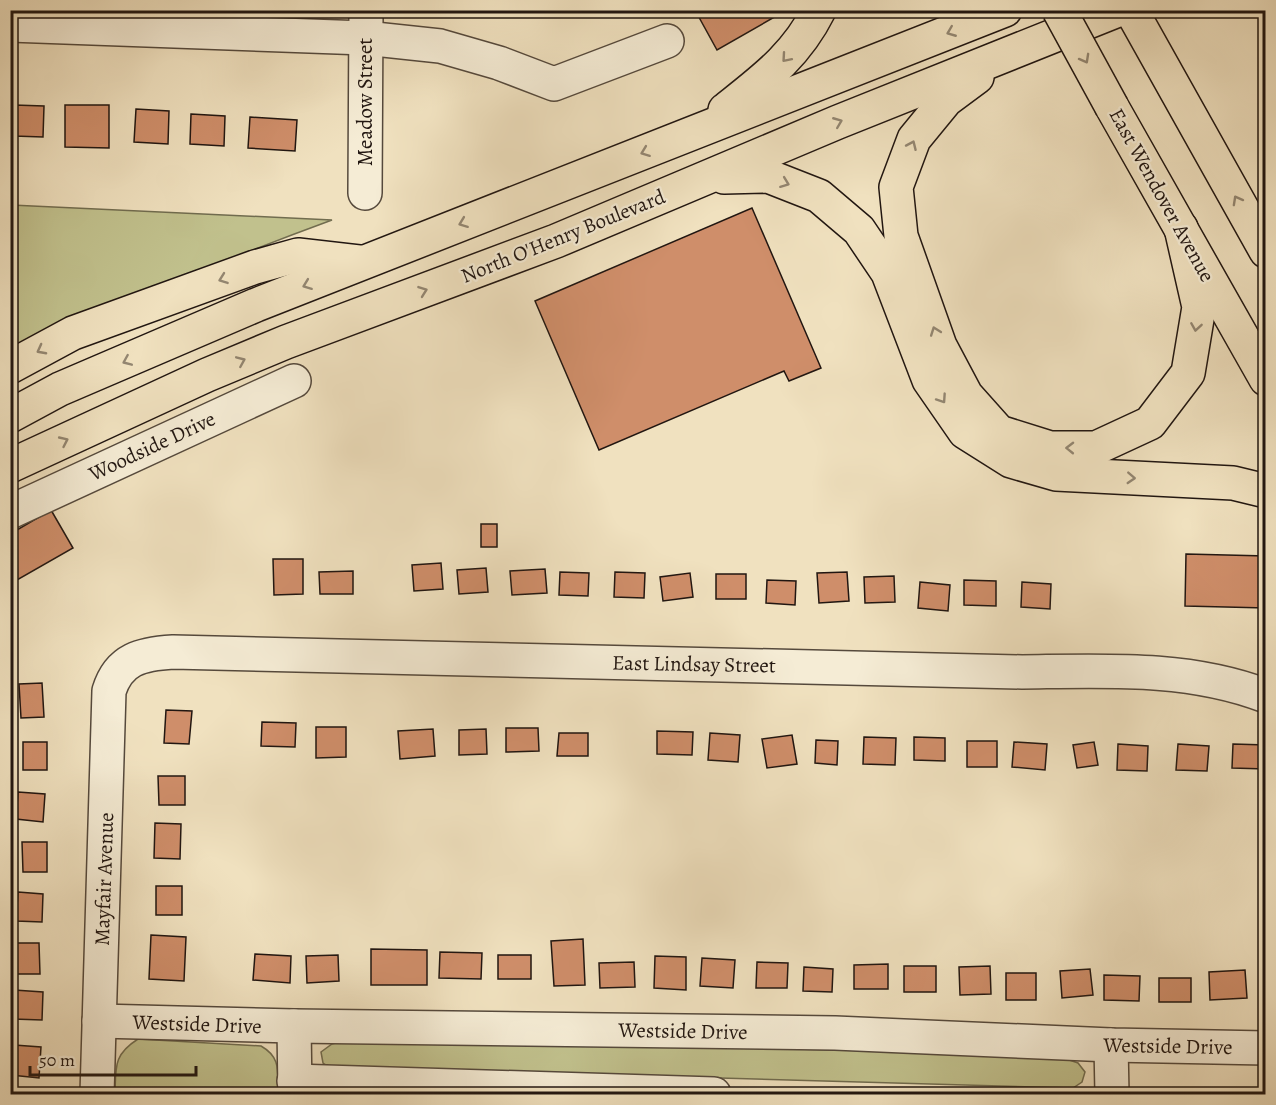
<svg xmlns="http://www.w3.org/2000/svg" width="1276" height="1105" font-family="Alegreya,serif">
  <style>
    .green { fill: #c1c18d; stroke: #716c4f; stroke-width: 1.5 }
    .building { fill: #cf8e6a; stroke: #211611; stroke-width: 1.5 }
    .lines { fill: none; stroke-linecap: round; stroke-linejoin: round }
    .minor-casing { stroke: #55493c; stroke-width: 36 }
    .highway-casing { stroke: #211611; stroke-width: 36 }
    .minor { stroke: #f5ecd5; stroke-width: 33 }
    .highway { stroke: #f0e1bf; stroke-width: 33 }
    .highway-bridge-casing { stroke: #211611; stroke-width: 36; stroke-linecap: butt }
    .highway-bridge { stroke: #f0e1bf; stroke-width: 33 }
    .oneway { stroke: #938671 }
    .labels { text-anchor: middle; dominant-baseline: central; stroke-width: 4.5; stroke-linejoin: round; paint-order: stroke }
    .street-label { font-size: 21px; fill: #211611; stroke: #f5ecd5 }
  </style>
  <rect width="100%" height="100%" fill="#f0e1bf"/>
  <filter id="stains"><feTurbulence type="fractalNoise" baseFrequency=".00333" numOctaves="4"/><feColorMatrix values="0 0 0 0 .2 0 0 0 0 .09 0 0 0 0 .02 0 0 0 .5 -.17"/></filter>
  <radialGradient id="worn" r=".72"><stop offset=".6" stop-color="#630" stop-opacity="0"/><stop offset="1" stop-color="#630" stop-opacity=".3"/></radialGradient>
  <!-- green -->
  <g class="green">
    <path d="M11 205 332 220C223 260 117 304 11 351Z"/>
    <path d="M138 1039 261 1046C282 1058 277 1072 278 1094H115C116 1067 113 1055 138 1039Z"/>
    <path d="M350 1039 1055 1055 1078 1063 1085 1072 1082 1082 1073 1088 329 1067 323 1063 321 1052 332 1044Z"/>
  </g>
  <!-- building -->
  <g class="building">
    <path d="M695 10H785V11L717 50Z"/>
    <path d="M14 105 44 106 43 137 14 136Z"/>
    <path d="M65 105H109V148L65 147Z"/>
    <path d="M136 109 169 111 168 144 134 142Z"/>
    <path d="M191 114 225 116 224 146 190 144Z"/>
    <path d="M250 117 297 120 295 151 248 148Z"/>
    <path d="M752 208 821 368 789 381 784 371 599 450 535 301Z"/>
    <path d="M51 510 73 548 10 584V534Z"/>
    <rect x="481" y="524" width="16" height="23"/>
    <path d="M1186 554 1266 556V608L1185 606Z"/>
    <path d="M273 559H303V594L274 595Z"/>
    <path d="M441 563 443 589 414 591 412 565Z"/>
    <path d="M486 568 488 592 459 594 457 570Z"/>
    <path d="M545 569 547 593 512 595 510 571Z"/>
    <path d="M353 571V594H320L319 572Z"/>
    <path d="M560 572 589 573 588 596 559 595Z"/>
    <path d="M615 572 645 573 644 598 614 597Z"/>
    <path d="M847 572 849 601 819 603 817 573Z"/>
    <path d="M690 573 693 597 663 601 660 577Z"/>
    <rect x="716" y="574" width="30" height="25"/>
    <path d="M894 576 895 602 865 603 864 577Z"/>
    <path d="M767 580 796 581 795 605 766 603Z"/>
    <path d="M964 580 996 581V606L964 605Z"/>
    <path d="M920 582 950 585 948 611 918 608Z"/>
    <path d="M1022 582 1051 584 1050 609 1021 607Z"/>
    <path d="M42 683 44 717 21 718 19 684Z"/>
    <path d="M166 710 192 711 189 744 164 743Z"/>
    <path d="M262 722 296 723 295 747 261 746Z"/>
    <path d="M316 727H346V757L316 758Z"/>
    <path d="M506 728H538L539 751 506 752Z"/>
    <path d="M433 729 435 756 400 759 398 731Z"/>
    <path d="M486 729 487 754 459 755V730Z"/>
    <path d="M657 731 693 732 692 755 657 754Z"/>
    <path d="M559 733H588V756H557Z"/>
    <path d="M710 733 740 735 738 762 708 760Z"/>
    <path d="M792 735 797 764 767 768 762 739Z"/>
    <path d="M864 737 896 738 895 765 863 764Z"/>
    <path d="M914 737 945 738V761L914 760Z"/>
    <path d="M816 740 838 741 837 765 815 763Z"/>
    <rect x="967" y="741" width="30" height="26"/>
    <rect x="23" y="742" width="24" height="28"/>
    <path d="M1014 742 1047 744 1045 770 1012 767Z"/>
    <path d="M1094 742 1098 765 1077 768 1073 745Z"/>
    <path d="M1118 744 1148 746 1147 771 1117 770Z"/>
    <path d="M1178 744 1209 746 1207 771 1176 770Z"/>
    <path d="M1233 744 1266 745V769L1232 768Z"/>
    <path d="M158 776H185V805H159Z"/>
    <path d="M18 792 45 794 43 822 16 819Z"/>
    <path d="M155 823 181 824 180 859 154 858Z"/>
    <path d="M22 842H47V872H23Z"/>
    <rect x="156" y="886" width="26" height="29"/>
    <path d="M18 892 43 894 42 922 16 921Z"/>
    <path d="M151 935 186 937 184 981 149 979Z"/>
    <path d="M583 939 585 985 554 986 551 941Z"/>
    <path d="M15 943H39L40 974H15Z"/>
    <path d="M371 949 427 950V985H371Z"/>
    <path d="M440 952 482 953 481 979 439 978Z"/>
    <path d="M255 954 291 956 290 983 253 980Z"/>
    <path d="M338 955 339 981 307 983 306 956Z"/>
    <rect x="498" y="955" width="33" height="24"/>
    <path d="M655 956 686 957V990L654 988Z"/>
    <path d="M702 958 735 960 733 988 700 986Z"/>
    <path d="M634 962 635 987 600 988 599 963Z"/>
    <path d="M757 962 788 963 787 988H756Z"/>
    <path d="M888 964V989H854V965Z"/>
    <rect x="904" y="966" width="32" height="26"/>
    <path d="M990 966 991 994 960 995 959 967Z"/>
    <path d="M804 967 833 969 832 992 803 991Z"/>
    <path d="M1090 969 1093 995 1062 998 1060 971Z"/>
    <path d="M1245 970 1247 998 1210 1000 1209 972Z"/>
    <rect x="1006" y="973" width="30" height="27"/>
    <path d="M1104 975 1140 976 1139 1001 1104 1000Z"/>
    <rect x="1159" y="978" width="32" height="24"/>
    <path d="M14 990 43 992 42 1020 13 1019Z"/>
    <path d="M14 1045 41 1047 39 1078 11 1075Z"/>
    <rect x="10" y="1091" width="25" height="3"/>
  </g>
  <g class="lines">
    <defs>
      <g id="minor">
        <path d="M10 25 365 38 440 46 499 63 554 84 667 41"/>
        <path d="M365 193 366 10"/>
        <path d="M10 512 294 381"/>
        <path d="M99 1021 294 1026 835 1033 1111 1045 1266 1048"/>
        <path d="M294 1026 295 1094"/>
        <path d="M1111 1045 1112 1094"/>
        <path d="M294 1081 714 1094"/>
        <path d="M97 1094 109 691C119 659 141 654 173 652L1022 672C1103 671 1189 666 1266 696"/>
      </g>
      <g id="highway">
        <path d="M1131 10 1266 251"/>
        <path d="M977 77 946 100 914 139 896 187 901 236 940 346 966 395 999 432 1050 448H1096L1150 423 1188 373 1199 307 1181 228"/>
        <path d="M1112 107 1266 379"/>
        <path d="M725 110C764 79 796 56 819 10"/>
        <path d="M724 177 768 176 819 196 859 230 888 273 929 380 965 432 1011 461 1056 474 1233 483 1266 491"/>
        <path d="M10 367 73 333 255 267 298 255 359 262"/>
        <path d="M10 416 60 389 256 305 1005 10"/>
        <path d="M10 466 207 375 286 342 556 241 838 122 1118 10"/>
      </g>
    </defs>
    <!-- minor casing -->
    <use href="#minor" class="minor-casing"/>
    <!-- highway casing -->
    <use href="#highway" class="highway-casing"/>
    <!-- minor -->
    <use href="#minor" class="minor"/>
    <!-- highway -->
    <use href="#highway" class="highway"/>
    <defs>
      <path id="highway-bridge" d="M1059 10 1112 107"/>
    </defs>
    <!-- highway-bridge casing -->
    <use href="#highway-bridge" class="highway-bridge-casing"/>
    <!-- highway-bridge -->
    <use href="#highway-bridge" class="highway-bridge"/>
  </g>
  <!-- one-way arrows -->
  <defs><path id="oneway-chevron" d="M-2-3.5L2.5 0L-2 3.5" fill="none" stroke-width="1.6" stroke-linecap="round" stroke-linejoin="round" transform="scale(1.5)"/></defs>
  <g class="oneway">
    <use href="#oneway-chevron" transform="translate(951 32) rotate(158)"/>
    <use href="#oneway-chevron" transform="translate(786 58) rotate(131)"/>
    <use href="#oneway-chevron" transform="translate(1085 59) rotate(61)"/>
    <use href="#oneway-chevron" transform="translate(838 122) rotate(-22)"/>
    <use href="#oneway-chevron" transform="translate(912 145) rotate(-66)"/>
    <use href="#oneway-chevron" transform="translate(645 152) rotate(159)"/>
    <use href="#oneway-chevron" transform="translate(785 183) rotate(21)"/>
    <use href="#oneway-chevron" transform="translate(1237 200) rotate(-119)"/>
    <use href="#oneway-chevron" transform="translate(463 223) rotate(159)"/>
    <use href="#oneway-chevron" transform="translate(223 279) rotate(160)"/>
    <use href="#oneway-chevron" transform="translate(307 285) rotate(159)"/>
    <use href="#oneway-chevron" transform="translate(423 291) rotate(-20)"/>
    <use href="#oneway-chevron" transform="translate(1196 327) rotate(99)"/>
    <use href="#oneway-chevron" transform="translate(935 331) rotate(-110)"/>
    <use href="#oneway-chevron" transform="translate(41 350) rotate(152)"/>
    <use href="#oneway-chevron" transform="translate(127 361) rotate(157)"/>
    <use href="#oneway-chevron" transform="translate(241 361) rotate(-23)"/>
    <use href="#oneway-chevron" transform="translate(942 399) rotate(56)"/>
    <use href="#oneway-chevron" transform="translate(64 441) rotate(-25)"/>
    <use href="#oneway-chevron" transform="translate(1070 448) rotate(-179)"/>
    <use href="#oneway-chevron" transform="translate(1131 478) rotate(3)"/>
  </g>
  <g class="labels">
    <!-- street labels -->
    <g class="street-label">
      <text transform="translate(365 102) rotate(-90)">Meadow Street</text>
      <text transform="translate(1162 195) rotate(61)">East Wendover Avenue</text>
      <text transform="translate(563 236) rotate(-22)">North O'Henry Boulevard</text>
      <text transform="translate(152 446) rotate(-25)">Woodside Drive</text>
      <text transform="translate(694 664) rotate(1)">East Lindsay Street</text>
      <text transform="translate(104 879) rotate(-88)">Mayfair Avenue</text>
      <text transform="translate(197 1024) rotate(2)">Westside Drive</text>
      <text transform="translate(683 1031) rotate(1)">Westside Drive</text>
      <text transform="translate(1168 1046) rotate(1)">Westside Drive</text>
    </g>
  </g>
  <!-- margin -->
  <rect width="1276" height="1105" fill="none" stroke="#f0e1bf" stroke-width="36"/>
  <rect x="12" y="12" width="1252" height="1081" fill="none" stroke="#211611" stroke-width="3"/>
  <rect x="18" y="18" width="1240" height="1069" fill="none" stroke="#211611" stroke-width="1.5"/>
  <!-- scale -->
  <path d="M30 1066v9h166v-9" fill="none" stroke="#211611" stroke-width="3"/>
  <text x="39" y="1066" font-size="18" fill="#211611" stroke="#f5ecd5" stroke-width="4.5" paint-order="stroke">50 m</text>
  <rect width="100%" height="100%" filter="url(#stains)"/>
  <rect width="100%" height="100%" fill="url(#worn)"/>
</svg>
